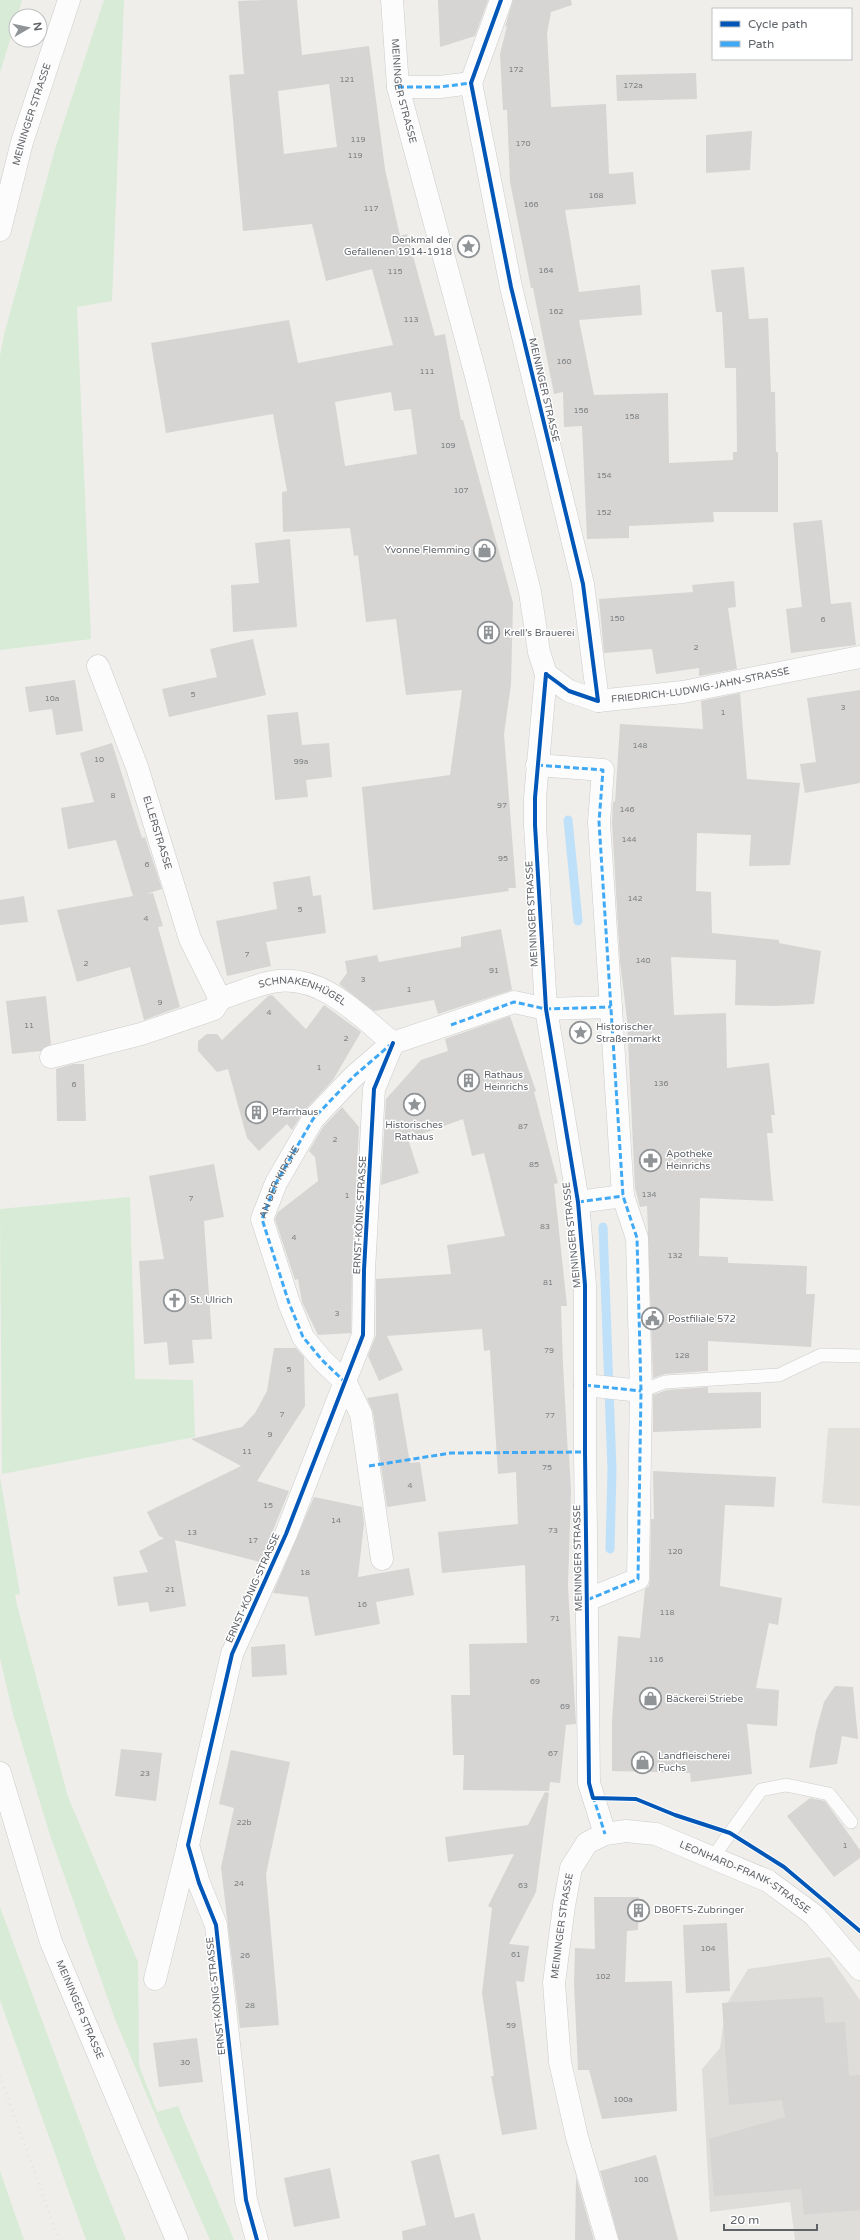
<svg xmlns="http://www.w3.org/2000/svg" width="860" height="2240" font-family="'Varela Round',sans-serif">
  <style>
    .industrial { fill: #dfddda }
    .education { fill: #e2e0da }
    .green { fill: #d8ebd6 }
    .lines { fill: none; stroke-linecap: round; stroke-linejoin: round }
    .stream { stroke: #bfe0f9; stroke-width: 9 }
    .building { fill: #d6d5d3; fill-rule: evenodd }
    .lane-casing { stroke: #cbcccc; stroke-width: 14 }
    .street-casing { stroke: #cbcccc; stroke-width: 23 }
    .secondary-casing { stroke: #cacacb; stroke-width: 23 }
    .lane { stroke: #fdfcfc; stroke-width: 13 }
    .street { stroke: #fdfcfc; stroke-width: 22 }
    .secondary { stroke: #fdfcfc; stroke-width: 22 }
    .rail { stroke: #e4e4e4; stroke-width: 3; stroke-dasharray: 1 5; stroke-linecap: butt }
    .quiet { stroke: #3fa9f5; stroke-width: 3; stroke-dasharray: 6 3; stroke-linecap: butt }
    .cycleway-casing { stroke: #fff; stroke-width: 6 }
    .cycleway { stroke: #0057b8; stroke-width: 4 }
    .labels { text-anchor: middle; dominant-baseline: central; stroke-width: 3; stroke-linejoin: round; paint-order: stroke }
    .number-label { font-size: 8px; fill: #7e8184 }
    .street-label { font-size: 10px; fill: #5f6368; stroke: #fff }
    .poi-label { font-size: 10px; fill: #5f6368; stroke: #fff; text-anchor: start }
  </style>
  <rect width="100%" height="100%" fill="#efeeea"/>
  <!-- industrial -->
  <path class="industrial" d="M830 1957 860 2000V2240H795L790 2202 710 2212 702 2069 720 2048 726 2005 748 1969Z"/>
  <!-- education -->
  <path class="education" d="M828 1428H860V1506L822 1503Z"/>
  <!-- green -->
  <g class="green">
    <path d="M0 0H22L0 73Z"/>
    <path d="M104 0H124L112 301 77 307 91 639 0 650V356L4 335 55 149Z"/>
    <path d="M130 1197 135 1379 193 1380 195 1437 2 1474 0 1209Z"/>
    <path d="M0 1477 20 1594 15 1595 17 1605 68 1797 138 1962 139 2065 157 2112 178 2106 234 2240H210L159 2124 115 2019 50 1835 13 1714 0 1658Z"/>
    <path d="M0 1907 98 2171 126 2240H86L0 2000Z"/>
    <path d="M0 2171 24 2240H0Z"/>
  </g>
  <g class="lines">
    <!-- stream -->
    <g class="stream">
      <path d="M568 820 578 921"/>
      <path d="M603 1227 612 1470 610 1549"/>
    </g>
  </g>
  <!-- building -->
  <g class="building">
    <path d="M264 0H297L302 55 369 46 385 169 400 236 407 234 435 336 445 334 461 420H463L513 603 511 684 504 734 516 888H508L509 891 373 910 362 787 450 775 462 690 406 695 396 619 366 622 358 555 354 556 350 528 283 532 282 492 287 491 273 414 166 433 151 343 289 320 298 363 393 345 372 269 326 281 312 224 243 231 229 75 244 74 238 1ZM329 84 337 147 284 154 278 91ZM391 392 394 411 411 409 417 454 345 466 335 402Z"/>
    <path d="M438 0H488L475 36 440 47Z"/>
    <path d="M513 0H571L572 5 551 12 547 33 551 107 606 104 609 174 633 172 636 204 565 210 579 292 640 285 642 315 579 320 594 395 668 393 669 463 733 460V452H737L736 368H725L722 312H716L711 270 744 267 749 319 768 318 771 392H775L776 452H778V512H713L714 522 629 526V538L587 539 582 426 564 427 563 392 554 394 533 288H531L510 182 507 110H503L500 54 507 26 505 27Z"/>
    <path d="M696 73 697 99 617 101 616 75Z"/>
    <path d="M752 131 750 170 706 173V135Z"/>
    <path d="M822 520 831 604 851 602 856 645 791 653 786 609 802 607 793 523Z"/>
    <path d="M290 539 297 627 233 632 231 585 259 583 255 543Z"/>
    <path d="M734 581 736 607 728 608 737 669 699 676V668L656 674 652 649 604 653 599 599 693 592 692 585Z"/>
    <path d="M253 639 266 695 169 717 162 689 217 677 210 649Z"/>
    <path d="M75 680 83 731 56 735 52 709 29 712 25 687Z"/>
    <path d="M860 690V783L805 793 800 764 816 762 807 698Z"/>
    <path d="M740 693 747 779 800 783 790 865 749 866 751 835 697 833 696 891 711 892 712 933 779 940V943L821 951 814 1004 775 1006 735 1005 736 960 671 957 674 1015 726 1013 727 1068 769 1063 775 1115H771L773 1133H767L773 1201 700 1198 699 1256 728 1257V1263L807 1266 806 1294H815L811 1347 708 1341V1371L665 1374 653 1378 647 1206 640 1207 635 1188 627 1019 620 962 612 822 613 801 615 802 620 724 703 729 701 701Z"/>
    <path d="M298 712 302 745 329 743 332 777 306 780 308 797 275 800 267 715Z"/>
    <path d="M112 743 142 838 145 837 162 889 146 894 153 893 163 926 158 927 180 1007 144 1020 130 967 77 982 57 910 133 896 116 840 68 849 61 808 94 802 80 753Z"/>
    <path d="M310 876 313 896 321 895 326 933 266 942 271 966 227 976 216 921 277 909 273 882Z"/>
    <path d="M24 896 28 922 0 925V900Z"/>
    <path d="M501 929 512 990 438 1014 434 1000 374 1011 339 984 347 973 345 961 377 955 379 962 461 947V937Z"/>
    <path d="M272 995 306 1029 324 1005 361 1032 333 1080 304 1111 292 1130 287 1124 259 1151 247 1138 228 1069 217 1072 198 1051V1041L207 1034H217L222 1040 268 996Z"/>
    <path d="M46 996 51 1044 41 1051 12 1054 6 1001Z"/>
    <path d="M510 1016 536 1091 534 1092 558 1183 554 1184 567 1306H561L563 1364 568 1454H569L571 1491 568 1586 576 1724 566 1725 560 1783 550 1782 549 1791 463 1790 464 1755H453L451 1695H470L469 1644 527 1643 525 1565 442 1573 438 1532 518 1524 516 1472 498 1474 490 1350 484 1351 482 1329 387 1336 403 1370 379 1381 368 1356 376 1335V1279L451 1274 447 1245 505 1236 484 1153 472 1156 463 1119 408 1139 419 1173 381 1185 386 1099 421 1060 448 1051 445 1039Z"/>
    <path d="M73 1064H84L86 1121H57L56 1069Z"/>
    <path d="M342 1107 359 1127 352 1269 351 1333 318 1335 302 1302 298 1279 295 1280 275 1219 278 1212 318 1181 315 1157 309 1151 323 1127Z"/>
    <path d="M214 1164 224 1217 204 1221 212 1339 192 1340 194 1363 169 1365 167 1342 144 1344 139 1261 164 1259 149 1176Z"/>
    <path d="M274 1348H296L304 1357 305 1406 257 1481 289 1491 260 1562 175 1540 186 1606 150 1612 148 1602 118 1606 113 1577 148 1572 139 1551 164 1538 159 1536 147 1512 241 1466 191 1439 242 1427 255 1413 267 1391Z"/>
    <path d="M708 1387V1393L761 1392V1428L653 1432V1395L667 1390Z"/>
    <path d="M398 1393 410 1463 420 1462 426 1501 387 1507 373 1412 367 1398Z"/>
    <path d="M653 1471 776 1477 774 1507 725 1505 720 1586 782 1598 778 1625 769 1623 756 1688 779 1690 777 1726 747 1724 752 1774 691 1782 690 1773 612 1771V1721L618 1636 640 1638 645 1589 649 1586 650 1579 651 1519H654Z"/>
    <path d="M314 1497 362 1507 364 1524 358 1577 409 1568 414 1595 376 1602 380 1624 315 1636 308 1597 273 1593Z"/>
    <path d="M285 1644 287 1675 252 1677 251 1647Z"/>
    <path d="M835 1686 853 1687 858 1739 842 1736 837 1764 809 1768 816 1731 824 1702Z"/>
    <path d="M121 1749 162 1753 156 1801 115 1796Z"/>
    <path d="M231 1750 290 1762 266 1874 279 2025 240 2028 221 1867 234 1808 219 1804Z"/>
    <path d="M545 1792 549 1793 536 1892 509 1944 529 1946 524 1982 516 1981 537 2129 502 2135 491 2076H494L482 1993 492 1908 488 1906 514 1854 448 1862 445 1837 528 1825Z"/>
    <path d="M810 1798 825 1801 860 1850V1858L834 1877 787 1816Z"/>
    <path d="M594 1897H639L638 1930 627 1931 625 1982 672 1981 677 2111 602 2119 589 2070H578L574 1983 575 1948 595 1949Z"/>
    <path d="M727 1923 730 1991 686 1993 683 1925Z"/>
    <path d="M823 1997 825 2023 845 2022 849 2076 860 2075V2210L804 2215 801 2189 714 2196 709 2139 785 2117 782 2100 729 2105 722 2003Z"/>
    <path d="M197 2038 203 2082 159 2087 153 2043Z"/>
    <path d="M439 2154 455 2218 474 2213 481 2240H403L402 2231 426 2225 411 2161Z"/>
    <path d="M656 2155 678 2240H619L600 2171Z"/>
    <path d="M330 2168 340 2218 294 2227 284 2178Z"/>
    <path d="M576 2177 594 2240H575Z"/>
  </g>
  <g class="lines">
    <defs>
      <g id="lane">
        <path d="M641 1391 665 1382 779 1375 821 1355 860 1356"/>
        <path d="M713 1857 761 1790 786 1785 829 1794 851 1822"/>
      </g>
      <g id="street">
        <path id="s1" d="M392 0 398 87 476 376 530 592 539 652 546 674 535 798V825L546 1009 578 1202 585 1285V1452L589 1783 605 1834"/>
        <path d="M471 83 511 287 583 584 598 701"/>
        <path d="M471 83 501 0"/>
        <path d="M398 87H440L471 83"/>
        <path id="s2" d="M98 666 137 767 190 939 220 999"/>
        <path id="s3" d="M546 674 569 691 598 701 683 692 860 657"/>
        <path d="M537 765 603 770 599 822 623 1196 637 1238 641 1391 638 1579 587 1600"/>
        <path id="s4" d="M51 1057 141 1034 214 1009 220 999C238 993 259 983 278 981 324 976 360 1016 393 1043L514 1002 546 1009 611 1007"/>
        <path d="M578 1202 623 1196"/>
        <path d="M585 1385 641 1391"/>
        <path d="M382 1559 361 1414 346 1383 322 1360 303 1337 289 1303 262 1219 276 1183 313 1119 353 1077 390 1045"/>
        <path d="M155 1979 188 1846"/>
        <path d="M257 2240 246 2200 216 1925 199 1883 188 1845 232 1654 286 1534 363 1335 364 1270 374 1089 393 1043"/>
        <path id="s5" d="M607 2240 577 2137 560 2062 554 1983 564 1906 571 1868 587 1843 605 1834 626 1831 656 1834 768 1881 814 1915 860 1969"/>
      </g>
      <g id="secondary">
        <path id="s6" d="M0 230 22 142 69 0"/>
        <path id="s7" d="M0 1773 51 1942 177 2240"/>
      </g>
    </defs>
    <!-- lane casing -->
    <use href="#lane" class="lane-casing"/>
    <!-- street casing -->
    <use href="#street" class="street-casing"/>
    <!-- secondary casing -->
    <use href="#secondary" class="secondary-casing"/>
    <!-- lane -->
    <use href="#lane" class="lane"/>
    <!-- street -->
    <use href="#street" class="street"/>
    <!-- secondary -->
    <use href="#secondary" class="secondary"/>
    <!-- rail -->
    <path class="rail" d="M0 2076 59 2240"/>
    <!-- quiet -->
    <g class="quiet">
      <path d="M398 87H440L471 83V86"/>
      <path d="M537 765 603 770 599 822 623 1196 637 1238 641 1391 638 1579 587 1600"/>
      <path d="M451 1025 514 1002 546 1009 611 1007"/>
      <path d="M578 1202 623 1196"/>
      <path id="s8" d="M346 1383 322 1360 303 1337 289 1303 262 1219 276 1183 313 1119 353 1077 390 1045"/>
      <path d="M585 1385 641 1391"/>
      <path d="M369 1466 451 1453 585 1452"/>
      <path d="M593 1796 605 1834"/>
    </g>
    <defs>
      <g id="cycleway">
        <path d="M501 0 471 83 511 287 583 584 598 701 569 691 546 674"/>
        <path d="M546 674 535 798V825L546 1009 578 1202 585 1285V1452L589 1783 593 1798 636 1799 675 1815 730 1833 784 1867 860 1931"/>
        <path d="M257 2240 246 2200 216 1925 199 1883 188 1845 232 1654 286 1534 363 1335 364 1270 374 1089 393 1043"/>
      </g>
    </defs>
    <!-- cycleway casing -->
    <use href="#cycleway" class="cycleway-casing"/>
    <!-- cycleway -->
    <use href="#cycleway" class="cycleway"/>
  </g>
  <!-- icons -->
  <defs>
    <symbol id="sight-ring" viewBox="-11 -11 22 22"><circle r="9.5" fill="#fff" stroke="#919496" stroke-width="1.5"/><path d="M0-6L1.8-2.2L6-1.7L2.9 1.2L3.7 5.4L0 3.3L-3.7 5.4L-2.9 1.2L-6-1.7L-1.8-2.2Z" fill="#919496"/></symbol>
    <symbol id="shop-ring" viewBox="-11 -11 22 22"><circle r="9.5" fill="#fff" stroke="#919496" stroke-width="1.5"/><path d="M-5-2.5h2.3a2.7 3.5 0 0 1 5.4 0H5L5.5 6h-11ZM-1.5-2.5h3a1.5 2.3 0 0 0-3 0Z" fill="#919496"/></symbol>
    <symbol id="building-ring" viewBox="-11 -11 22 22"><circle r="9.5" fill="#fff" stroke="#919496" stroke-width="1.5"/><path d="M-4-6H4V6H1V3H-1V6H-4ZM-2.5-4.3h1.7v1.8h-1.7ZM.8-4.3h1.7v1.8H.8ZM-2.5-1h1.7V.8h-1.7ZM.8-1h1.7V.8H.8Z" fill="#919496"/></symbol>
    <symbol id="pharmacy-ring" viewBox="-11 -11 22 22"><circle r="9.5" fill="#fff" stroke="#919496" stroke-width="1.5"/><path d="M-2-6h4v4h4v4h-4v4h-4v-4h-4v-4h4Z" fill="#919496"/></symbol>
    <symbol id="church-ring" viewBox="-11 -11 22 22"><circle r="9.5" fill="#fff" stroke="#919496" stroke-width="1.5"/><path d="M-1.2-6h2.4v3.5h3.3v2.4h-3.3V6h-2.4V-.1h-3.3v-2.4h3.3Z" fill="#919496"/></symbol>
    <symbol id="civic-ring" viewBox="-11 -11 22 22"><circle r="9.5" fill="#fff" stroke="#919496" stroke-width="1.5"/><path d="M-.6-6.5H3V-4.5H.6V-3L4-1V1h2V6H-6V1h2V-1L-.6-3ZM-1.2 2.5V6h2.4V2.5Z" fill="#919496"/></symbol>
  </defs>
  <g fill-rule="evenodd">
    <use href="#sight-ring" x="456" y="234" width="25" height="25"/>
    <use href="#shop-ring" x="472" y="538" width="25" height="25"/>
    <use href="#building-ring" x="476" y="620" width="25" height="25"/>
    <use href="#sight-ring" x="568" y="1020" width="25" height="25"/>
    <use href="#building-ring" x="456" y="1068" width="25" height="25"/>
    <use href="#sight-ring" x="402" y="1092" width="25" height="25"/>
    <use href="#building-ring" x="244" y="1100" width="25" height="25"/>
    <use href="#pharmacy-ring" x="638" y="1148" width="25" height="25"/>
    <use href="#church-ring" x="162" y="1288" width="25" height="25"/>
    <use href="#civic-ring" x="640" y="1306" width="25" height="25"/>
    <use href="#shop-ring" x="638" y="1686" width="25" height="25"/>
    <use href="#shop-ring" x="630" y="1750" width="25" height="25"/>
    <use href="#building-ring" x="626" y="1898" width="25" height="25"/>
  </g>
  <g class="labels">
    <!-- number labels -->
    <g class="number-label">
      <text x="516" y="69">172</text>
      <text x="347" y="79">121</text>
      <text x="633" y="85">172a</text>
      <text x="358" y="139">119</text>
      <text x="523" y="143">170</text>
      <text x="355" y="155">119</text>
      <text x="596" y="195">168</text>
      <text x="531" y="204">166</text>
      <text x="371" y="208">117</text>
      <text x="546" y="270">164</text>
      <text x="395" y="271">115</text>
      <text x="556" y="311">162</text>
      <text x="411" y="319">113</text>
      <text x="564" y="361">160</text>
      <text x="427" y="371">111</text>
      <text x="581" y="410">156</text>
      <text x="632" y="416">158</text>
      <text x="448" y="445">109</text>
      <text x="604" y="475">154</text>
      <text x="461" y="490">107</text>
      <text x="604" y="512">152</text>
      <text x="617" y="618">150</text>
      <text x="823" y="619">6</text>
      <text x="696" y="647">2</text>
      <text x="193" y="694">5</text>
      <text x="52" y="698">10a</text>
      <text x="843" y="707">3</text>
      <text x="723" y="712">1</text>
      <text x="640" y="745">148</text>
      <text x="99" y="759">10</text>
      <text x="301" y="761">99a</text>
      <text x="113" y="795">8</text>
      <text x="502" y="805">97</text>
      <text x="627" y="809">146</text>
      <text x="629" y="839">144</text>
      <text x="503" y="858">95</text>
      <text x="147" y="864">6</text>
      <text x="635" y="898">142</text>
      <text x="300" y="909">5</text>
      <text x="146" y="918">4</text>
      <text x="247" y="954">7</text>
      <text x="643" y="960">140</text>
      <text x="86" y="963">2</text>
      <text x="494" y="970">91</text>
      <text x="363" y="979">3</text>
      <text x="409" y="989">1</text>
      <text x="160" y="1002">9</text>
      <text x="269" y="1012">4</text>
      <text x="29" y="1025">11</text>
      <text x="346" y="1038">2</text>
      <text x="319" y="1067">1</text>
      <text x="661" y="1083">136</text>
      <text x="74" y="1084">6</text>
      <text x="523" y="1126">87</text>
      <text x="335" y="1139">2</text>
      <text x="534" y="1164">85</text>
      <text x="649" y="1194">134</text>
      <text x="347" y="1195">1</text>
      <text x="191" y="1198">7</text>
      <text x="545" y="1226">83</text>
      <text x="294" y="1237">4</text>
      <text x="675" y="1255">132</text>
      <text x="548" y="1282">81</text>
      <text x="337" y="1313">3</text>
      <text x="549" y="1350">79</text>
      <text x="682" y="1355">128</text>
      <text x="289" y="1369">5</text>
      <text x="282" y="1414">7</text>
      <text x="550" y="1415">77</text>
      <text x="270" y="1434">9</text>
      <text x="247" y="1451">11</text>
      <text x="547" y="1467">75</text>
      <text x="410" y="1485">4</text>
      <text x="268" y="1505">15</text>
      <text x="336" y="1520">14</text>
      <text x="553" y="1530">73</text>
      <text x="192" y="1532">13</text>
      <text x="253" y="1540">17</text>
      <text x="675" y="1551">120</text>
      <text x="305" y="1572">18</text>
      <text x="170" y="1589">21</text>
      <text x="362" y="1604">16</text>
      <text x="667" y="1612">118</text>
      <text x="555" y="1618">71</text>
      <text x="656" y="1659">116</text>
      <text x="535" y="1681">69</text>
      <text x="565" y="1706">69</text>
      <text x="553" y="1753">67</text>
      <text x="145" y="1773">23</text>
      <text x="244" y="1822">22b</text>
      <text x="845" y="1845">1</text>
      <text x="239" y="1883">24</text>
      <text x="523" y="1885">63</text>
      <text x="708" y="1948">104</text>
      <text x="516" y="1954">61</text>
      <text x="245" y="1955">26</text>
      <text x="603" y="1976">102</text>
      <text x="250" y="2005">28</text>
      <text x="511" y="2025">59</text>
      <text x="185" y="2062">30</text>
      <text x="623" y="2099">100a</text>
      <text x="641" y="2179">100</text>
    </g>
    <!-- street labels -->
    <g class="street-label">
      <text stroke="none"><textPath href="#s1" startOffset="92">MEININGER STRASSE</textPath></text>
      <text stroke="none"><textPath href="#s6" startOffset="120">MEININGER STRASSE</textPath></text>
      <text transform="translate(544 390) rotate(77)">MEININGER STRASSE</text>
      <text stroke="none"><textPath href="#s3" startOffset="163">FRIEDRICH-LUDWIG-JAHN-STRASSE</textPath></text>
      <text stroke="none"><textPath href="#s2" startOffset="177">ELLERSTRASSE</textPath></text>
      <text transform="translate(532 914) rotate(-93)">MEININGER STRASSE</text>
      <text stroke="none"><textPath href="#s4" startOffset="269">SCHNAKENHÜGEL</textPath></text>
      <text stroke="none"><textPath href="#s8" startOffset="229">AN DER KIRCHE</textPath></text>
      <text transform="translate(360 1215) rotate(-87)">ERNST-KÖNIG-STRASSE</text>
      <text transform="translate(572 1235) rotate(-96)">MEININGER STRASSE</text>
      <text transform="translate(578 1558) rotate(-91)">MEININGER STRASSE</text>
      <text transform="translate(253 1588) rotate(-66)">ERNST-KÖNIG-STRASSE</text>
      <text stroke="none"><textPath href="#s5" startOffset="580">LEONHARD-FRANK-STRASSE</textPath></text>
      <text stroke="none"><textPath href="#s5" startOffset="321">MEININGER STRASSE</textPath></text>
      <text transform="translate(216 1996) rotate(-96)">ERNST-KÖNIG-STRASSE</text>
      <text stroke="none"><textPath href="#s7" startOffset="250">MEININGER STRASSE</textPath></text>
    </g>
    <!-- poi labels -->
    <g class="poi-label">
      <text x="452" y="240" text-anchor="end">Denkmal der<tspan x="452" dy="12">Gefallenen 1914-1918</tspan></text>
      <text x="470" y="550" text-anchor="end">Yvonne Flemming</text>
      <text x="504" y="633">Krell’s Brauerei</text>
      <text x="596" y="1027">Historischer<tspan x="596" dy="12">Straßenmarkt</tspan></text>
      <text x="484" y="1075">Rathaus<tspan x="484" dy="12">Heinrichs</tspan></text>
      <text x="272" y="1112">Pfarrhaus</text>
      <text x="414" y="1125" text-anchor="middle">Historisches<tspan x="414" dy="12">Rathaus</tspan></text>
      <text x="666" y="1154">Apotheke<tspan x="666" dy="12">Heinrichs</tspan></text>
      <text x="190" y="1300">St. Ulrich</text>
      <text x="668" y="1319">Postfiliale 572</text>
      <text x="666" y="1699">Bäckerei Striebe</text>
      <text x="658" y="1756">Landfleischerei<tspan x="658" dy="12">Fuchs</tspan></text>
      <text x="654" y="1910">DB0FTS-Zubringer</text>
    </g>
  </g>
  <!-- legend -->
  <rect x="712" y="8" width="140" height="52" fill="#ffffff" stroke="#bfc1c3"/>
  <rect x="720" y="21" width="20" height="6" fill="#0057b8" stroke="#bfc1c3"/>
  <text x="748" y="28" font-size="12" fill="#5f6368">Cycle path</text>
  <rect x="720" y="41" width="20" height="6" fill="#3fa9f5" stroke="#bfc1c3"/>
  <text x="748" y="48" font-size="12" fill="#5f6368">Path</text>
  <!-- north arrow -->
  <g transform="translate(28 28) rotate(81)"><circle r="19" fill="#ffffff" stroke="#bfc1c3"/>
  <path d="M0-3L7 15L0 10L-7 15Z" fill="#919496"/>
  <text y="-6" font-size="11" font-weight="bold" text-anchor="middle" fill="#5f6368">N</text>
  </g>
  <!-- scale -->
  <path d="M724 2224v6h93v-6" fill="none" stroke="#5f6368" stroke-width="2"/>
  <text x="730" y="2224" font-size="12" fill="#5f6368" stroke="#ffffff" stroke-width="3" paint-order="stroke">20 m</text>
</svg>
